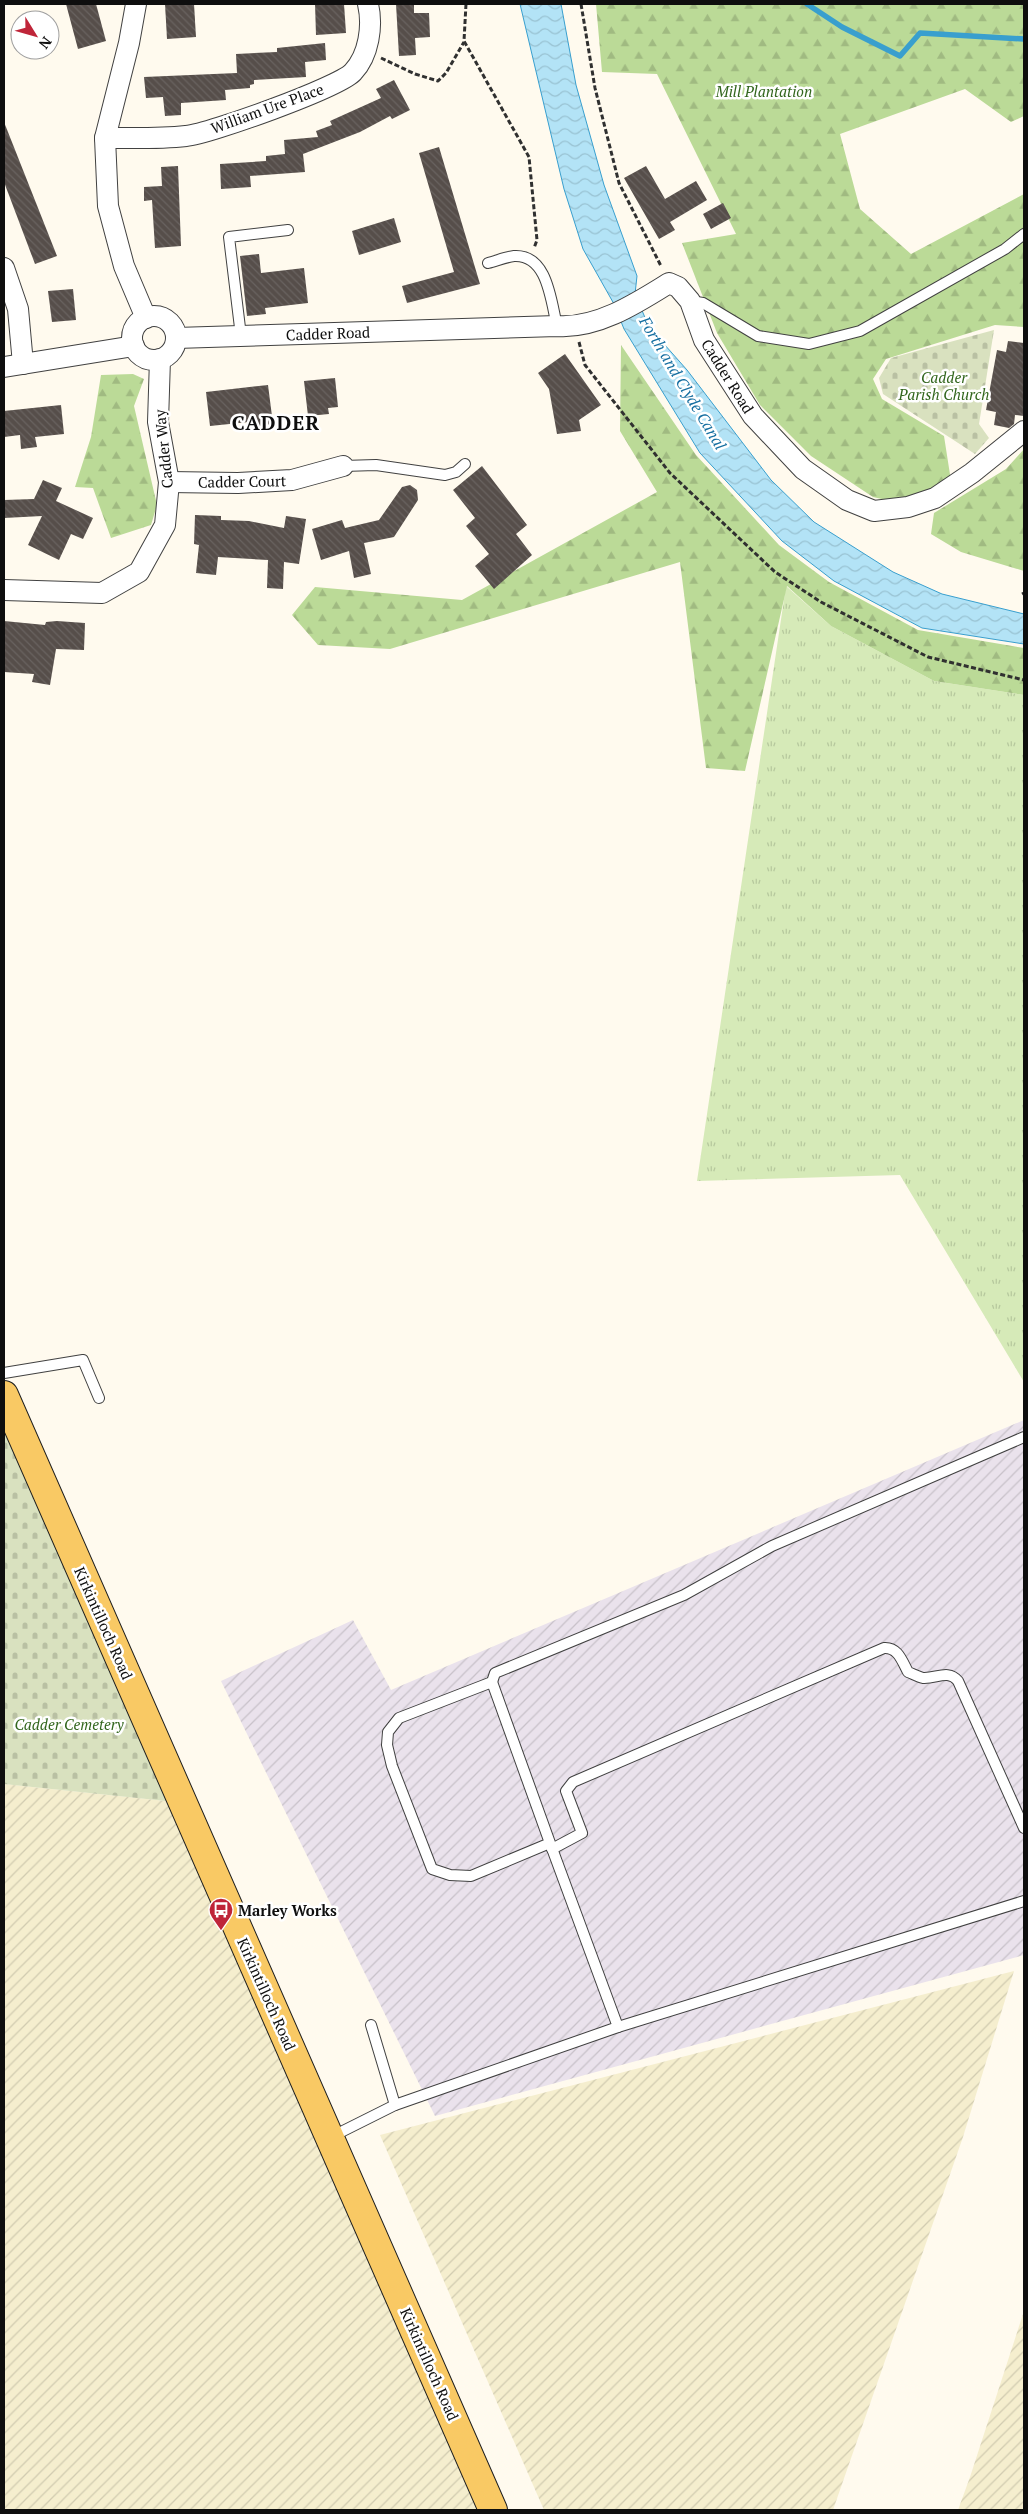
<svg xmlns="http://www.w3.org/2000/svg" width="1028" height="2514" font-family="'PT Serif',serif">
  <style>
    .industrial { fill: url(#industrial-furrows) }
    .farmland { fill: url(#farmland-furrows) }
    .grass { fill: url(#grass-tufts) }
    .forest { fill: url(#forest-firs) }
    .cemetery { fill: url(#cemetery-stones) }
    .water { fill: url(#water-waves); stroke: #399fce }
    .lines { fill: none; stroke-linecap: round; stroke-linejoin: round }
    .stream { stroke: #399fce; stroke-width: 5.5 }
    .building { fill: url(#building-back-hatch) }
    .service-casing { stroke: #414141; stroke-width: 12 }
    .minor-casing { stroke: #414141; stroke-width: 22 }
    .primary-casing { stroke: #1f1f1f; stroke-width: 30 }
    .path { stroke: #303030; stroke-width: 3; stroke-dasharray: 5 2.5; stroke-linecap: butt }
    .service { stroke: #fff; stroke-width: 10 }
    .minor { stroke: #fff; stroke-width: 20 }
    .primary { stroke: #f9c964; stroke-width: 28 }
    .labels { text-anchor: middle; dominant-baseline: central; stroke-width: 5; stroke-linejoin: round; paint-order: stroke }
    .park-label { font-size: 15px; font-style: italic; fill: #32661d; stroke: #fff }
    .street-label { font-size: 15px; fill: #0e0e0e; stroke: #fff }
    .poi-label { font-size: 15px; font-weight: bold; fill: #0e0e0e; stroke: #fff; text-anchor: start }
    .water-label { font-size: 16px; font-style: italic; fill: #166fa1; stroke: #fff }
    .district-label { font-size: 20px; font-weight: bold; letter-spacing: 1px; fill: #0e0e0e; stroke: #fff }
  </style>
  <defs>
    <pattern id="industrial-furrows" width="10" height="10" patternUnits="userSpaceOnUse" patternTransform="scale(1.25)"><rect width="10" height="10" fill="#eae2ec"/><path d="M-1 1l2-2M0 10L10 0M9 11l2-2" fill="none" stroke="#c8c1c9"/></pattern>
    <pattern id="farmland-furrows" width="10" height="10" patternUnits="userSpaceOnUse" patternTransform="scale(1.25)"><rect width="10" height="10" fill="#f5eece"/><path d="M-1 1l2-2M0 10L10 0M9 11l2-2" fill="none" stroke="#d1cbb0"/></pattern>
    <pattern id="grass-tufts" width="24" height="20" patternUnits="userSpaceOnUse" patternTransform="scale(1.25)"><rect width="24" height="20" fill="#d6eab8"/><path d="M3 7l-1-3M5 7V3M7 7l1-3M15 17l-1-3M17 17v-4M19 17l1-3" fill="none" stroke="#b6c89d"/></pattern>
    <pattern id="forest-firs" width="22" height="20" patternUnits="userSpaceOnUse" patternTransform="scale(1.25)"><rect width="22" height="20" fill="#bbda97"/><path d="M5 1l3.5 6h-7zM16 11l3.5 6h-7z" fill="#a0ba81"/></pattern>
    <pattern id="cemetery-stones" width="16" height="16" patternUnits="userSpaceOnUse" patternTransform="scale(1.25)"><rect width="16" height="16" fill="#d9e1bf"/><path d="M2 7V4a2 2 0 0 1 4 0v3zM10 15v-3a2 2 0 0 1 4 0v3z" fill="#b9c0a3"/></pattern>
    <pattern id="water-waves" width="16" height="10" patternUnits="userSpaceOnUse" patternTransform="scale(1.25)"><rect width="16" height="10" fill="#b3e3f6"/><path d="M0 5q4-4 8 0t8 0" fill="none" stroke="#99c2d2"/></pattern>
    <pattern id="building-back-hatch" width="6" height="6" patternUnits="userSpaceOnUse" patternTransform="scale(1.25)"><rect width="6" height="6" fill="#564e4a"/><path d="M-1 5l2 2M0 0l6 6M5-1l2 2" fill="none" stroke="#696360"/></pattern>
  </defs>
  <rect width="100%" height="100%" fill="#fffaee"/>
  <!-- industrial -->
  <path class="industrial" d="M1024 1420V1955L435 2116 221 1681 353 1620 391 1690Z"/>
  <!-- farmland -->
  <g class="farmland">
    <path d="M4 1784 175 1802 483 2510H4Z"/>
    <path d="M1014 1971 963 2137 833 2510H544L380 2135Z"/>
    <path d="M1024 2311V2510H958L970 2477Z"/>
  </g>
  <!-- grass -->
  <path class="grass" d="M786 586 831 626 934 681 1024 695V1382L900 1175 697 1181Z"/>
  <!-- forest -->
  <g class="forest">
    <path d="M596 4H1024V116L1011 122 965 89 840 134 860 209 911 254 1024 194V327L995 325 886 359 873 379 882 399 944 436 951 481 908 505 873 497 811 456 760 405 717 333 682 243 736 234 657 74 602 72Z"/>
    <path d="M621 345 696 455 779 545 829 582 918 630 1024 648V695L934 681 831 626 787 586 745 771 706 768 680 562 390 649 318 645 292 615 315 587 462 600 657 492 620 431Z"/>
    <path d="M133 374 144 379 134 406 157 505 151 525 111 538 93 488 75 487 91 437 101 375Z"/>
    <path d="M1024 449V571L961 552 931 534 934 513 1006 469Z"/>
  </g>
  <!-- cemetery -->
  <g class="cemetery">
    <path d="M994 330 979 424 989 438 975 454 883 394 879 378 891 358Z"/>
    <path d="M4 1410 175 1802 4 1784Z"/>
  </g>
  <!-- water -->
  <path class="water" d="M520 4H561L576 85 604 185 637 276 635 294 649 327 687 370 771 480 814 522 893 572 942 594 1024 614V644L922 628 834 581 782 541 700 453 624 329 614 304 583 249 564 189Z"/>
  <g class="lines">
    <!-- stream -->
    <path class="stream" d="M807 4 842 27 900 56 920 33 1024 39"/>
  </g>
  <!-- building -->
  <g class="building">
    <path d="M66 4H96L106 41 78 49Z"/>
    <path d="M165 4H194L196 37 167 39Z"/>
    <path d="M315 4H344L346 33 316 35Z"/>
    <path d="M396 4H414V13H429L430 37 415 38 416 55 399 56Z"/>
    <path d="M325 43 326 60 305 62 306 77 254 80V84L250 85V88L225 90 226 100 181 103V115L165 116 163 97 146 98 144 77 237 73 236 54 277 52V48Z"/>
    <path d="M394 80 410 110 392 119 390 116 360 132 303 154 305 172 250 176 251 187 221 189 220 164 266 161V156L285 154 284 140 318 137 316 131 332 125 330 121 381 98 376 89Z"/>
    <path d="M4 122 57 256 35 264 4 182Z"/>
    <path d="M439 147 480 284 407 303 402 286 454 272 419 153Z"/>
    <path d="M178 166 181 246 155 248 152 200 144 201V187L162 186 161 167Z"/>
    <path d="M646 166 665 199 696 181 707 200 670 222 675 230 659 239 624 178Z"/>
    <path d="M723 203 731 218 711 229 703 214Z"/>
    <path d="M394 218 401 242 359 255 352 231Z"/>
    <path d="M259 254 261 273 304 268 308 303 265 308 266 314 247 316 240 256Z"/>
    <path d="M73 289 76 320 52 322 48 291Z"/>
    <path d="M1008 341 1024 343V416L1015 415 1014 424 1009 428 994 425 996 412 986 410 997 350 1006 352Z"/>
    <path d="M565 354 601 405 579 420 581 431 557 434 549 389 538 373Z"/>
    <path d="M335 378 338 407 328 408 329 414 308 416 304 381Z"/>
    <path d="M268 385 273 424 250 427 249 422 210 426 206 392Z"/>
    <path d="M61 405 64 434 35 437 37 447 21 449 20 435 4 437V411Z"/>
    <path d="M482 466 527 525 516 534 532 555 494 589 475 566 489 554 466 526 475 518 453 490Z"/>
    <path d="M43 480 62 488 56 501 93 518 83 539 71 534 59 560 28 545 42 516 4 518V500L34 499Z"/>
    <path d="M410 485 417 490 418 500 394 537 364 543 371 574 354 578 349 551 321 560 312 529 342 520 345 528 379 520 402 487Z"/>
    <path d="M195 515 221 516V520L249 521 284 528 286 516 306 519 299 564 284 562 283 589 267 588 268 560 218 557 216 575 196 573 199 545 194 544Z"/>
    <path d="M4 621 45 625 46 622 57 621 85 623 84 650 56 649 50 685 32 682 34 674 4 672Z"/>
  </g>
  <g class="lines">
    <defs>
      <g id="service">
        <path d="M488 263C496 261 506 257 514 256 548 254 551 302 557 326"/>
        <path d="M690 301 703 303 758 336 809 344 860 331 1005 249 1024 234"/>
        <path d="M241 336 229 237 288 230"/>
        <path d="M343 466 376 465 445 475 456 472 465 464"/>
        <path d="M4 1373 83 1360 99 1398"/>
        <path d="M492 1682 495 1673 684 1595 772 1546 1024 1437"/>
        <path d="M552 1849 582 1833 566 1791 573 1782 884 1648C898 1647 902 1661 908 1672 913 1674 919 1677 923 1678 936 1679 948 1669 958 1681L1024 1828"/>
        <path d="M371 2025 395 2105"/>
        <path d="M618 2027 1024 1901"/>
        <path d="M331 2137 395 2105 618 2027 550 1843 471 1876 450 1875 432 1869 392 1766 387 1745 388 1732 399 1718 492 1682 550 1843"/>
      </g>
      <g id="minor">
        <path d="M136 4 129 43 105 138 108 206 124 266 146 318"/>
        <path d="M105 138C132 138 159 139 186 136 209 134 340 87 353 72 369 55 373 26 368 4"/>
        <path d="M4 268 18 309 23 364"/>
        <circle cx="154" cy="338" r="22"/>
        <path d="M176 338 557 326C597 329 637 303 669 283L678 287 690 301 704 340 753 416 803 469 847 500 874 511 908 507 935 498 972 473 1024 431"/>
        <path d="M4 367 134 346"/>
        <path d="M169 482 238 483 292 480 343 466"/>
        <path d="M4 590 102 593 139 572 165 525 169 482 158 422 160 359"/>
      </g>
      <path id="primary" d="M4 1395 493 2510"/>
    </defs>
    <!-- service casing -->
    <use href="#service" class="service-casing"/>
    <!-- minor casing -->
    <use href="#minor" class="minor-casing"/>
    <!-- primary casing -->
    <use href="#primary" class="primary-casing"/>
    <!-- path -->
    <g class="path">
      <path d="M466 4 464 41 529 157 537 240 534 248"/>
      <path d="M581 4 595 88 619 183 661 266"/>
      <path d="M381 58 415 74 438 81 446 73 464 42"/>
      <path d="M579 342 585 365 670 473 775 572 821 602 928 657 1024 680"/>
      <path d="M1022 594 1024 593"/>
    </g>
    <!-- service -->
    <use href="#service" class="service"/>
    <!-- minor -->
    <use href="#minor" class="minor"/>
    <!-- primary -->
    <use href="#primary" class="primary"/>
  </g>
  <!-- icons -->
  <defs>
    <symbol id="bus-pin" viewBox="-11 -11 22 30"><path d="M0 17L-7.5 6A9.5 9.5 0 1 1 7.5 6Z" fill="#bf2539" stroke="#fff"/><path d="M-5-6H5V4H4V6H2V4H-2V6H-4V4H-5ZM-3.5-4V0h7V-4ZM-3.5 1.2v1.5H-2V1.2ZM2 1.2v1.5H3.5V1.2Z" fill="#fff"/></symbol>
  </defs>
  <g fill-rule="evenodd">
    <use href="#bus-pin" x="207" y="1896" width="28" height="38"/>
  </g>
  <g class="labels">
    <!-- park labels -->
    <g class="park-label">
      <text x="764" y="91">Mill Plantation</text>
      <text x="944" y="377">Cadder<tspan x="944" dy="17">Parish Church</tspan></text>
      <text x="69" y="1724">Cadder Cemetery</text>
    </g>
    <!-- street labels -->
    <g class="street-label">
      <text transform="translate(267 108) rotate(-20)">William Ure Place</text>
      <text transform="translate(328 333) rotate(-2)">Cadder Road</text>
      <text transform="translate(728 376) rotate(58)">Cadder Road</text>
      <text transform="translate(163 449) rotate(-96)">Cadder Way</text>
      <text transform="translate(242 481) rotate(-1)">Cadder Court</text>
      <text transform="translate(104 1623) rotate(66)">Kirkintilloch Road</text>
      <text transform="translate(267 1994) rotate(66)">Kirkintilloch Road</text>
      <text transform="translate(430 2364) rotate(66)">Kirkintilloch Road</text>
    </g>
    <!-- poi labels -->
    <g class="poi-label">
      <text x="238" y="1910">Marley Works</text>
    </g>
    <!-- water labels -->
    <g class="water-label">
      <text transform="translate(683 383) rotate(59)">Forth and Clyde Canal</text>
    </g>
    <!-- district labels -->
    <g class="district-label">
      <text x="276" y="422">CADDER</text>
    </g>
  </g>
  <!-- border -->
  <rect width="1028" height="2514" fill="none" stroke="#0e0e0e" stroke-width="10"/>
  <!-- north arrow -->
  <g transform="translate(35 35) rotate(127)"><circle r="24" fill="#ffffff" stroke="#9f9f9f"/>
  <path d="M0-4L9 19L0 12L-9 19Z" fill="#bf2539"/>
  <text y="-8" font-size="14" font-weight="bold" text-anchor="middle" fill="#0e0e0e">N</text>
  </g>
</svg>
